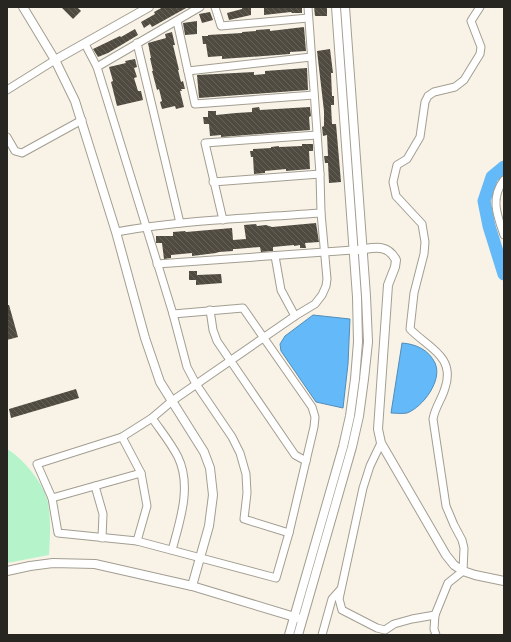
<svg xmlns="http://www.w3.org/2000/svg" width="511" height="642" font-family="Merriweather,serif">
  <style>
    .green { fill: #b5f4cb }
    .water { fill: #64b9f8; stroke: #528db8 }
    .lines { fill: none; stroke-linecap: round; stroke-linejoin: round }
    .river { stroke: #64b9f8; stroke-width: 13 }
    .building { fill: url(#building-back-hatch) }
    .minor-casing { stroke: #a39e92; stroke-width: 9 }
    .tertiary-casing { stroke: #a39e92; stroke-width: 10 }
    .minor { stroke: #fff; stroke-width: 7 }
    .tertiary { stroke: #fff; stroke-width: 8 }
  </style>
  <defs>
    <pattern id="building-back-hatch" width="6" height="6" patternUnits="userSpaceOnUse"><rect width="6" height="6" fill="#504b41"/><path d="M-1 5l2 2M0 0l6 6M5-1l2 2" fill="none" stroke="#66625a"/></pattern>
  </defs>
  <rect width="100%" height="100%" fill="#f9f3e7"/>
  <!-- green -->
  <path class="green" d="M7 449C22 458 38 477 45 493 52 509 50 538 49 555L7 563Z"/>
  <!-- water -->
  <g class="water">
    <path d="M313 315 350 319 348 364 343 408 316 402 281 351 280 344 285 336Z"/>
    <path d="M402 343C416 344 429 350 435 363 443 380 423 407 407 413 402 414 396 413 391 413Z"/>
  </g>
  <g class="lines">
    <!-- river -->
    <path class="river" d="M504 167 492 177 484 201 489 226 504 274"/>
  </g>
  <!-- building -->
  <g class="building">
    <path d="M61 7H77L81 11 73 19Z"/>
    <path d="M163 7H188L152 27 150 24 144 28 141 22 155 14 154 12Z"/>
    <path d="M242 7H251V15L229 20 227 13 242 9Z"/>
    <path d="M264 7H302V13H292L291 12 264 15Z"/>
    <path d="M314 7H327V16H315Z"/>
    <path d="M210 12 213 20 202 23 199 14Z"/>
    <path d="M197 21V34L185 35 183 23Z"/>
    <path d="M304 27 306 51 290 52V54L222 59V56L208 57 206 44H203L202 36H208V35L242 33V32L256 31V30L270 29V31Z"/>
    <path d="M135 29 138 35 108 53 98 57 93 49 120 36 121 37Z"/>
    <path d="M172 32 175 45H173L179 70H178L181 82 183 81 185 89H181L182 91H180L184 107 176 109 175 106 162 109 160 102 162 101 159 89 157 90 152 71H153L150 58H151L148 43 166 38 165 34Z"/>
    <path d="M330 49 333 73H331L332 96H334V105H331L332 124H336L341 182 329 183 328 163H325L324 156H328L327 135 323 136 322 127 324 126V111L317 51Z"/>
    <path d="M135 59 137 67 134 68 137 77 134 78 138 91H141L143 100 117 106 111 82 113 81 109 67 126 63 125 61Z"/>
    <path d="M307 68 308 90 199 98 197 75 254 72V75L265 74V71Z"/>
    <path d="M259 107 260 110 310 107 311 116 309 117 310 130 221 137V135L210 136 209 124H204L203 117H208V111H216V115L236 113 252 112V108Z"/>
    <path d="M302 144H313V151H309L310 169 286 171V169L265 171V173L254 174 253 157H251L250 151H253V149L271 148V147L279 146V147L302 146Z"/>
    <path d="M316 223 319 242 305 243 306 248H300V245L294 246V245L273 247V251L261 252 260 247 236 249H233V251L219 252 216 253 192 256V253L171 255V258L164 259 162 243H156V236H173V232L185 231 186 232 232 228 233 240 246 239 244 225 256 224 257 226 266 225 272 227Z"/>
    <path d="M189 271H197V275L221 274 222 283 196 285V280H189Z"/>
    <path d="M7 305H9L18 337 7 340Z"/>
    <path d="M76 389 79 398 11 418 9 409Z"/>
  </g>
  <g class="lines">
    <defs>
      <g id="minor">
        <path d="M215 7 221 26 308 18"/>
        <path d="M177 21 195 104 314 95"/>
        <path d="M137 43 180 223"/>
        <path d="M85 44 97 67 173 314 187 367 196 384 232 437 240 453 246 474 247 493 244 519 289 533"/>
        <path d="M97 67 200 7"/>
        <path d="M188 71 311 57"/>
        <path d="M7 90 55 60"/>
        <path d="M7 137 15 151 22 153 82 120"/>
        <path d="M504 180C490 198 497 215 504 235"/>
        <path d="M213 182 320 174"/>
        <path d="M223 220 205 143 317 135"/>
        <path d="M116 232C183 220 252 218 321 213"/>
        <path d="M275 256 281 290 295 316"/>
        <path d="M157 264 353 250"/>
        <path d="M210 310 213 330 217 341 295 455 306 461"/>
        <path d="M173 314 243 308 312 407 315 417 314 427 289 533 276 578 137 541 58 533 52 498 37 464 122 437 152 418 172 401 295 316 315 304 322 295 326 286 327 279 321 213 320 174 308 7"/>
        <path d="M152 418C161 431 171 443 178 457 192 486 180 521 172 550"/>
        <path d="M122 437 141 473 147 506 137 541"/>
        <path d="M381 443 370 466 363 488 339 599 342 610 377 628 385 630 394 624 412 619 435 615"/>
        <path d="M95 486 103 514 102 538"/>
        <path d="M52 498 141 473"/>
        <path d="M322 635 332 599 340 590"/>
        <path d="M436 635 434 629 435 615 448 583 463 571 464 548 462 540 454 525 446 506 433 419C435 407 442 399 445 388 456 356 427 347 410 329L414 293 424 254 425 242 422 224 396 196 393 182 397 165 407 159 420 137 425 102 428 96 434 92 455 87 464 80 480 54 481 47 471 21 480 7"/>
      </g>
      <g id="tertiary">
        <path d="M23 7 55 60 75 101 116 232 145 338 160 382 204 452 210 468 213 495 209 526 192 586"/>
        <path d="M55 60 149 7"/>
        <path d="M358 250C374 248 387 243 396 260L395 267 388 285 378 429 381 443 446 555 454 565 463 571 475 575 504 581"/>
        <path d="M7 571 30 566 53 563 95 564 192 586 298 618"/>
        <path d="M289 635 343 447 350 416 355 379 358 342 357 297 336 7"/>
        <path d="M298 635 352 447 359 416 364 379 368 342 366 296 345 7"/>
      </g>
    </defs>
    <!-- minor casing -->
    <use href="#minor" class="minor-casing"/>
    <!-- tertiary casing -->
    <use href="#tertiary" class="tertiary-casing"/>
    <!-- minor -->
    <use href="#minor" class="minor"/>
    <!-- tertiary -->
    <use href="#tertiary" class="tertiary"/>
  </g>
  <!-- border -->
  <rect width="511" height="642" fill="none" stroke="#282621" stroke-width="16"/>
</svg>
